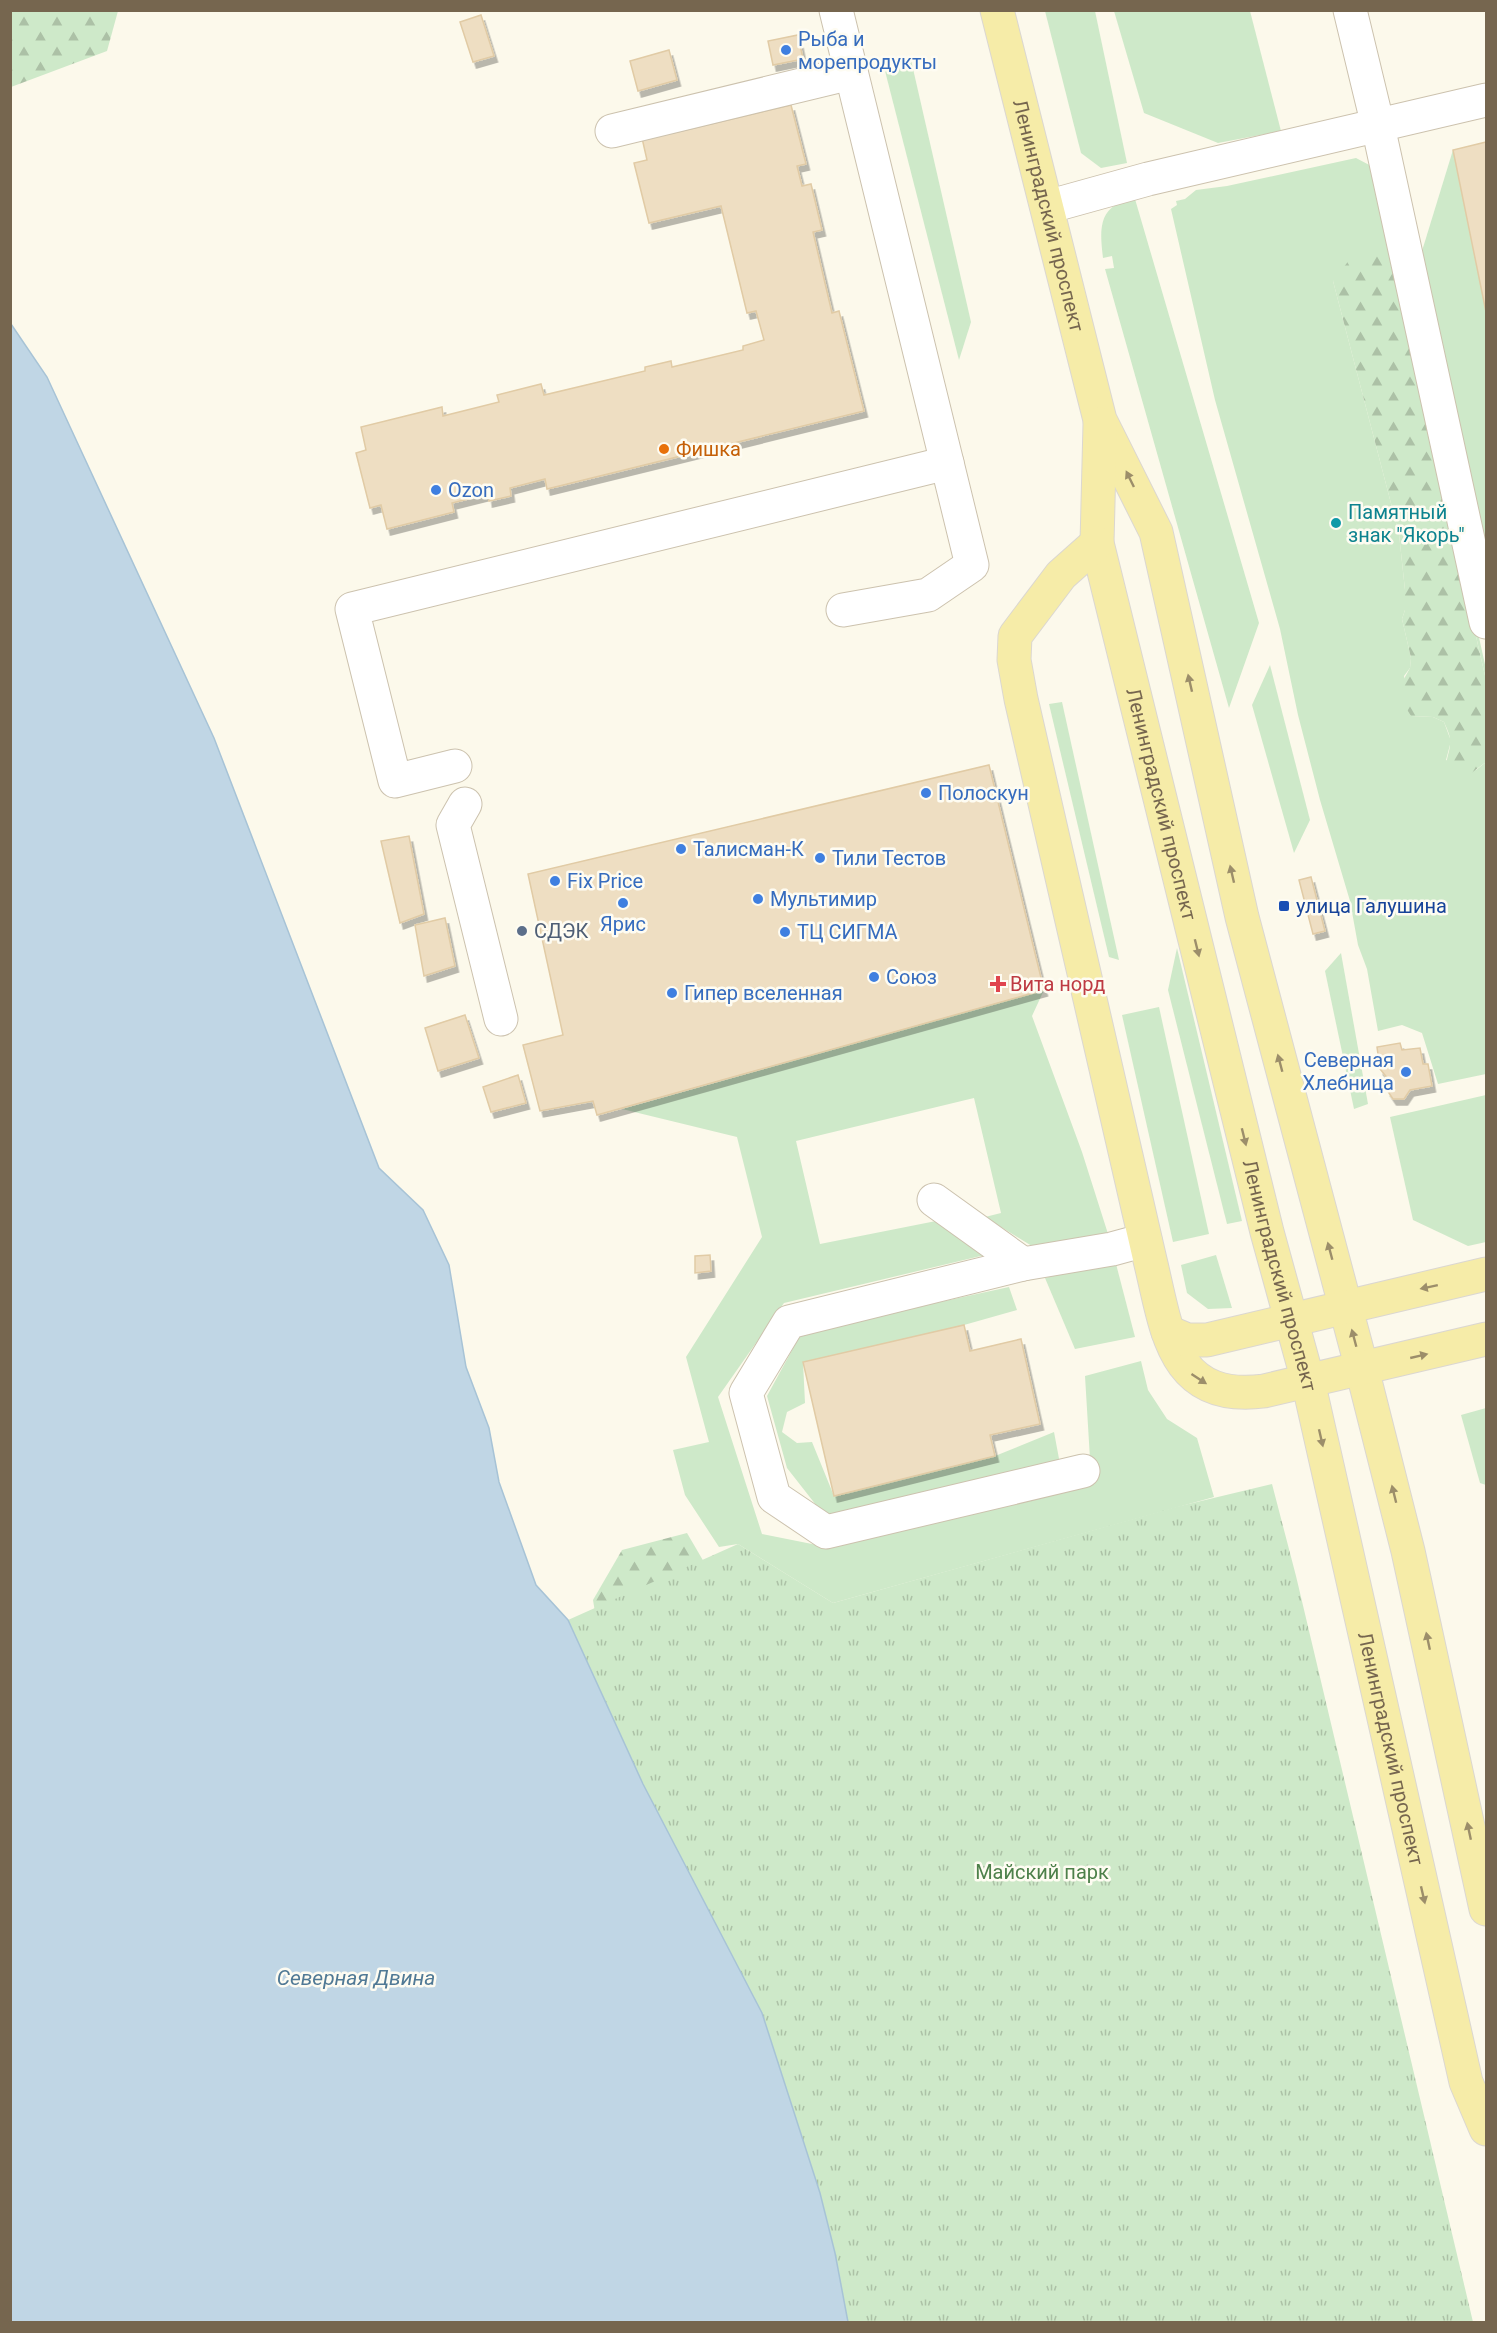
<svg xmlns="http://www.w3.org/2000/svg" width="1497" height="2333" font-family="Roboto,sans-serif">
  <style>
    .grass { fill: #cee9c9 }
    .forest { fill: url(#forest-firs) }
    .park { fill: url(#park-tufts) }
    .water { fill: #c0d6e5; stroke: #a7c3d6; stroke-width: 1.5 }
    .building { fill: #eedec2; stroke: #e1cba5; stroke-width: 1.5; filter: url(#shadow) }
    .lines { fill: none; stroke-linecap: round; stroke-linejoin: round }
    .minor-casing { stroke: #ccc2ae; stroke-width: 35 }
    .major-casing { stroke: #dbd7d1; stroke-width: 35 }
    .minor { stroke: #fff; stroke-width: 33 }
    .major { stroke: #f6eca8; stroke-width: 33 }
    .oneway { fill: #9c8e6a }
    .shop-dot { fill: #3f7fe0; stroke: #fefcf2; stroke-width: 2 }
    .food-dot { fill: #e8710a; stroke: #fefcf2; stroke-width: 2 }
    .culture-dot { fill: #0f9aa8; stroke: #fefcf2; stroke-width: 2 }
    .transit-dot { fill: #1a4fb4; stroke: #fefcf2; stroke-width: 2 }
    .service-dot { fill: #5c6f8a; stroke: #fefcf2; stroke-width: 2 }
    .health-dot { fill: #e0444e; stroke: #fefcf2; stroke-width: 2 }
    .labels { text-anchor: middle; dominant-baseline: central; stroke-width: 5; stroke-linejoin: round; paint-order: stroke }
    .shop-label { font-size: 20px; fill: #366cbe; stroke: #fefcf2; text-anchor: start }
    .street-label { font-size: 20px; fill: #76664f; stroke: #fefcf2 }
    .food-label { font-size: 20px; fill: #c56008; stroke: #fefcf2; text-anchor: start }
    .culture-label { font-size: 20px; fill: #0d838f; stroke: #fefcf2; text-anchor: start }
    .transit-label { font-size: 20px; fill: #164399; stroke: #fefcf2; text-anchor: start }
    .service-label { font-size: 20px; fill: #4e5e75; stroke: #fefcf2; text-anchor: start }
    .health-label { font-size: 20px; fill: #be3a42; stroke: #fefcf2; text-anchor: start }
    .park-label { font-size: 20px; fill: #4d804a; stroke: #fefcf2 }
    .water-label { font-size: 21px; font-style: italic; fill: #507995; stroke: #fefcf2 }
  </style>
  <defs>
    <pattern id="forest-firs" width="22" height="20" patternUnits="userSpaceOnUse" patternTransform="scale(1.5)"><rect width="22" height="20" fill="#cee9c9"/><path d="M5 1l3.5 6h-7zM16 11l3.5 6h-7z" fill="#acc1a6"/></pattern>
    <pattern id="park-tufts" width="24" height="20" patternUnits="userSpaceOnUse" patternTransform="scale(1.5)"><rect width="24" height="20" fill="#cee9c9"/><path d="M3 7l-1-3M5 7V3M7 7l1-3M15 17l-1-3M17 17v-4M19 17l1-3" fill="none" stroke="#acc1a6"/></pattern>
    <filter id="shadow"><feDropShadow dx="3.5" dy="6" stdDeviation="0" flood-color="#0004"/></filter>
  </defs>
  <rect width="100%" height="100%" fill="#fcf9eb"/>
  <!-- grass -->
  <g class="grass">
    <path d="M1045 11H1095L1127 163 1101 168 1081 153Z"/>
    <path d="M1114 11H1250L1281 131 1218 143 1144 113Z"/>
    <path d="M911 60 971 322 959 360 884 67Z"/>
    <path d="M1453 150 1486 312V573L1418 264Z"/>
    <path d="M1356 158 1375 168 1486 669V680L1391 265 1333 281 1399 534 1405 590V610L1402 619 1411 658 1410 668 1404 676 1411 716 1433 717 1444 722 1451 741 1446 760 1476 770 1486 762V1074L1438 1084 1422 1033 1402 1025 1378 1031 1367 969 1358 945 1350 901 1320 800 1298 715 1280 629 1215 400 1171 209 1177 205 1176 201 1185 199 1196 190 1227 186Z"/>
    <path d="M1135 199 1259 623 1229 708 1105 269 1114 268 1112 256 1103 258C1101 240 1097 215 1116 205 1121 202 1129 201 1135 199Z"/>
    <path d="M1270 665 1310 820 1294 853 1252 705Z"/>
    <path d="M1062 702 1119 960 1109 957 1049 704Z"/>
    <path d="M1177 948 1242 1221 1227 1224 1168 990Z"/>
    <path d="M1341 953 1368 1104 1354 1109 1325 971Z"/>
    <path d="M1044 990 1032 1016 1082 1152 1109 1237 1040 1251 985 1217 1001 1213 974 1098 796 1141 820 1244 936 1221 989 1254 784 1303 718 1397 762 1534 832 1548 1041 1494 1095 1484 1090 1459 1085 1376 1141 1361 1148 1390 1167 1419 1197 1438 1214 1497 833 1603 738 1544 719 1547 685 1495 673 1450 709 1442 686 1357 762 1237 737 1137 622 1109Z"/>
    <path d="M1159 1007 1209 1234 1173 1242 1122 1015Z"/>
    <path d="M1486 1095V1242L1468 1246 1413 1220 1390 1117Z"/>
    <path d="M1216 1255 1232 1308 1208 1309 1187 1293 1181 1265Z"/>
    <path d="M1115 1260 1135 1337 1075 1349 1045 1278Z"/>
    <path d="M1009 1287 1017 1310 964 1325 803 1362 805 1403 787 1412 782 1432 797 1443 812 1442 834 1496 995 1456 1054 1432 1060 1464 827 1519 787 1468 767 1396 802 1332Z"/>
    <path d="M1486 1408V1485L1480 1483 1461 1415Z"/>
  </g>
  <!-- forest -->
  <g class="forest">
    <path d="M11 10H118V11L107 51 11 87Z"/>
    <path d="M1371 252 1391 265 1486 680V762L1466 777 1454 778C1440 761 1451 757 1450 740 1450 734 1446 727 1444 722L1433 717 1411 716 1400 698V686L1410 668 1411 658 1402 619 1405 610V590L1399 534 1333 281 1350 259Z"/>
    <path d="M687 1533 732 1610 600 1643 593 1600 622 1550Z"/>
  </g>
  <!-- park -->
  <path class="park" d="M1272 1484 1296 1576 1473 2322H848L835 2253 820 2193 762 2013 643 1784 568 1620 738 1544 833 1603 1176 1507Z"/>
  <!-- water -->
  <path class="water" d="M11 324 47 377 214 738 379 1168 423 1210 449 1265 466 1367 489 1428 499 1482 536 1585 568 1620 643 1784 762 2013 820 2193 835 2253 848 2322H11Z"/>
  <!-- building -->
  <g class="building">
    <path d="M481 15 494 56 473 62 460 22Z"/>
    <path d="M798 35 803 59 773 65 768 41Z"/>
    <path d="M669 50 677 80 638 91 630 61Z"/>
    <path d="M791 105 806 164 797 166 802 186 811 184 822 230 813 232 832 313 839 311 864 411 547 489 545 479 510 488 511 496 489 501 488 494 452 503 454 512 387 529 381 505 370 508 356 453 366 450 361 427 442 407 443 416 499 402 497 395 541 384 544 395 645 371V367L671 361 672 367 743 350V346L764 340 756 311 747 313 721 206 649 223 634 163 647 160 642 138 673 131V133Z"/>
    <path d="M1486 142V312L1453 150Z"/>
    <path d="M989 765 1044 990 597 1115 593 1101 540 1111 523 1045 563 1035 528 874Z"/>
    <path d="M409 836 424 914 400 923 381 841Z"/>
    <path d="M1311 877 1325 931 1313 934 1299 880Z"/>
    <path d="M445 918 455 966 424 976 415 925Z"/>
    <path d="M465 1015 479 1058 438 1071 425 1028Z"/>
    <path d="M1400 1043 1402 1050 1420 1048 1423 1064H1428L1432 1086 1410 1090 1404 1099H1393L1387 1090 1389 1080 1380 1069 1377 1047Z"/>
    <path d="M518 1075 526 1103 491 1112 483 1087Z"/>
    <path d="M710 1255 711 1271 695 1273V1256Z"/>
    <path d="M964 1325 970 1351 1021 1339 1040 1424 990 1435 995 1456 834 1496 803 1362Z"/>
  </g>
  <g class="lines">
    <defs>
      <g id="minor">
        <path d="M1350 10 1378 126 1486 622"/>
        <path d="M612 131 851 73"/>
        <path d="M1047 207 1148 179 1486 100"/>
        <path d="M843 610 928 595 972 565 947 463"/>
        <path d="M455 766 395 781 352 609 947 463 836 10"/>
        <path d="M465 804 453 825 501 1019"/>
        <path d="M934 1200 1023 1264"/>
        <path d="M1083 1471 826 1532 774 1497 746 1393 789 1322 1023 1264 1112 1249 1145 1240"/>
      </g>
      <g id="major">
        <path id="s1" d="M997 10 1100 420 1156 532 1242 917 1362 1369 1408 1551 1486 1909"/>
        <path id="s2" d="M1100 424 1097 543 1267 1232 1308 1381 1466 2082 1486 2129"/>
        <path d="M1097 543 1061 575 1015 636 1014 660 1021 699 1150 1260C1167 1329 1171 1403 1264 1391L1486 1339"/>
        <path d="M1168 1332 1187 1340H1207L1486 1274"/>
      </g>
    </defs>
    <!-- minor casing -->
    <use href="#minor" class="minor-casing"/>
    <!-- major casing -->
    <use href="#major" class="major-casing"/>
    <!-- minor -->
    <use href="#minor" class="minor"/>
    <!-- major -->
    <use href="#major" class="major"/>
  </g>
  <!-- one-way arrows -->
  <defs><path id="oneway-solid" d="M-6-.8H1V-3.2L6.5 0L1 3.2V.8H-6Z" transform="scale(1.5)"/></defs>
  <g class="oneway">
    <use href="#oneway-solid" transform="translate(1130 479) rotate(-116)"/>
    <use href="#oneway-solid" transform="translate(1190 683) rotate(-103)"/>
    <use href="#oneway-solid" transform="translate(1232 874) rotate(-103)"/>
    <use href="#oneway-solid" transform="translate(1197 948) rotate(76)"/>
    <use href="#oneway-solid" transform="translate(1280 1063) rotate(-105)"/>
    <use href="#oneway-solid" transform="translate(1244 1137) rotate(76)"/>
    <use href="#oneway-solid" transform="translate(1330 1251) rotate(-105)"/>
    <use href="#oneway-solid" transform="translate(1429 1287) rotate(168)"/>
    <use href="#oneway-solid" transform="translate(1354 1338) rotate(-105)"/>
    <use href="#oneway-solid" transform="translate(1419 1356) rotate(-13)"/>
    <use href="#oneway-solid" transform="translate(1199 1379) rotate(33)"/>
    <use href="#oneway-solid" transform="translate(1321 1438) rotate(77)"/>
    <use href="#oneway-solid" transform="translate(1394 1494) rotate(-104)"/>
    <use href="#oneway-solid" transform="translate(1428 1641) rotate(-102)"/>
    <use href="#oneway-solid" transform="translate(1469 1831) rotate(-102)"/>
    <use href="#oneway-solid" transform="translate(1423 1895) rotate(77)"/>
  </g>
  <!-- markers -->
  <g class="shop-dot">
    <circle cx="786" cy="50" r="6"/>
    <circle cx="436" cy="490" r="6"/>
    <circle cx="926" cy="793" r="6"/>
    <circle cx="681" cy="849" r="6"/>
    <circle cx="820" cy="858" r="6"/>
    <circle cx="555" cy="881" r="6"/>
    <circle cx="758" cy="899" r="6"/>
    <circle cx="623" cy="903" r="6"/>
    <circle cx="785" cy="932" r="6"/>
    <circle cx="874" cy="977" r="6"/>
    <circle cx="672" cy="993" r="6"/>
    <circle cx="1406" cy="1072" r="6"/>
  </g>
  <circle class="food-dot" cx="664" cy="449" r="6"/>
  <circle class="culture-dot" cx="1336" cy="523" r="6"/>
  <rect class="transit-dot" x="1278" y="900" width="12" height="12" rx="3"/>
  <circle class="service-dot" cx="522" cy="931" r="6"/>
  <path class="health-dot" d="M995 975h6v6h6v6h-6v6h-6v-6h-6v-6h6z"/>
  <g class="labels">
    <!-- shop labels -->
    <g class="shop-label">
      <text x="798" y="39">Рыба и<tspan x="798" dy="23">морепродукты</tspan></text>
      <text x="448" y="490">Ozon</text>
      <text x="938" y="793">Полоскун</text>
      <text x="693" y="849">Талисман-К</text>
      <text x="832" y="858">Тили Тестов</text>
      <text x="567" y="881">Fix Price</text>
      <text x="770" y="899">Мультимир</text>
      <text x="623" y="924" text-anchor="middle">Ярис</text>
      <text x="797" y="932">ТЦ СИГМА</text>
      <text x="886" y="977">Союз</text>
      <text x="684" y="993">Гипер вселенная</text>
      <text x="1394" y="1060" text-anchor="end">Северная<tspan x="1394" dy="23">Хлебница</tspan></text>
    </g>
    <!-- street labels -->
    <g class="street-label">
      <text stroke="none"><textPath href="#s1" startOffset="212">Ленинградский проспект</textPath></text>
      <text stroke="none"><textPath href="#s2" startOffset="388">Ленинградский проспект</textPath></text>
      <text stroke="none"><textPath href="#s2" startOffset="874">Ленинградский проспект</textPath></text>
      <text stroke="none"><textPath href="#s2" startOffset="1360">Ленинградский проспект</textPath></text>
    </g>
    <!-- food labels -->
    <g class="food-label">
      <text x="676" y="449">Фишка</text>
    </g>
    <!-- culture labels -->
    <g class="culture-label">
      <text x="1348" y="512">Памятный<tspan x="1348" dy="23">знак "Якорь"</tspan></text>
    </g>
    <!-- transit labels -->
    <g class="transit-label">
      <text x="1296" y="906">улица Галушина</text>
    </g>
    <!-- service labels -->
    <g class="service-label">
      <text x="534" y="931">СДЭК</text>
    </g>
    <!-- health labels -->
    <g class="health-label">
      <text x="1010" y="984">Вита норд</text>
    </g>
    <!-- park labels -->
    <g class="park-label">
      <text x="1042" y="1872">Майский парк</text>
    </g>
    <!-- water labels -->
    <g class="water-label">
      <text x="356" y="1978">Северная Двина</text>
    </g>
  </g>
  <!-- border -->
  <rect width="1497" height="2333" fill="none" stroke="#76664f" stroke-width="24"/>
</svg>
